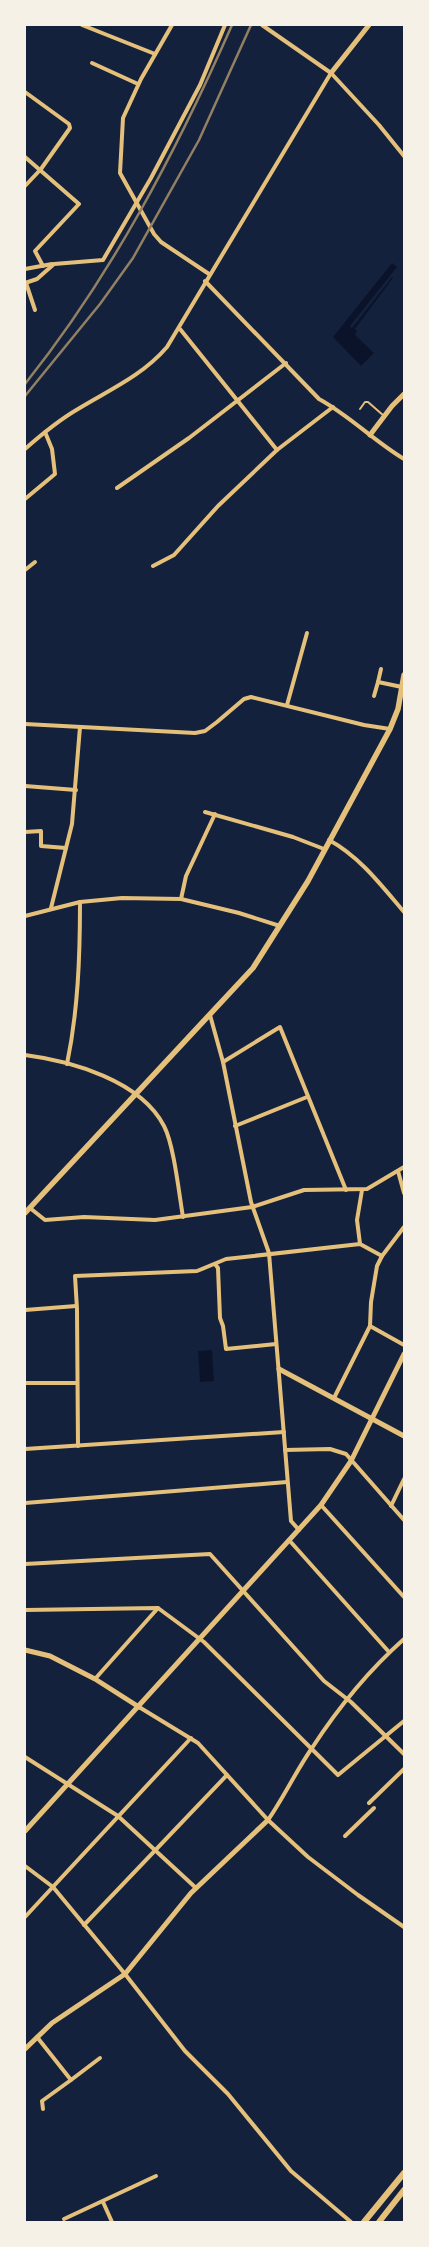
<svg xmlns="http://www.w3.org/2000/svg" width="429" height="2247" font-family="Manrope,sans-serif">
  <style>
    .water { fill: #0b132b }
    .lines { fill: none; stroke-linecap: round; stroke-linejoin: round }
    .service { stroke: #e5c07b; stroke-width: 2 }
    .minor { stroke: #e5c07b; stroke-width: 4 }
    .tertiary { stroke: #e5c07b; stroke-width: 5 }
    .secondary { stroke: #e5c07b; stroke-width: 5.5 }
    .primary { stroke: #e5c07b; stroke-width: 6 }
    .rail { stroke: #918062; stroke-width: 2.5 }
  </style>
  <rect width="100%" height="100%" fill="#14213d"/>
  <!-- water -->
  <g class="water">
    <path d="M392 263 397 267 350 326 352 328 392 277 393 278 355 329 357 331 355 335 374 353 361 366 333 337Z"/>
    <path d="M212 1350 214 1381 200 1382 198 1351Z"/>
  </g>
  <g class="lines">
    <!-- service -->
    <path class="service" d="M360 409 365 402H368L384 416"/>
    <!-- minor -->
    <g class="minor">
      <path d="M82 25 155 54"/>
      <path d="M172 25 141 79 123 118 120 173 154 234 161 242 209 274"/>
      <path d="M262 25 331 73 379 125 404 156"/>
      <path d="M92 63 138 84"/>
      <path d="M25 92 69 124 70 128 41 169 25 186"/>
      <path d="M25 157 79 204 35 251 43 266"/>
      <path d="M25 269 52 264"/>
      <path d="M205 281 319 399C350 416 374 441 404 459"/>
      <path d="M25 283 37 279 54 264 103 260 151 178 200 85 225 25"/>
      <path d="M26 283 35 310"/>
      <path d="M180 329 277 450"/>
      <path d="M25 449C42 434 59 420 78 409 109 390 142 376 167 347L331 73"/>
      <path d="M117 488 189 438 286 363"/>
      <path d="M25 499 55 474 52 449 45 432"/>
      <path d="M153 566 174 555 218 506 277 450 333 407"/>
      <path d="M25 570 35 562"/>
      <path d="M378 682 381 669"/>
      <path d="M374 696 378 682 402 687"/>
      <path d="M287 705 307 633"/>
      <path d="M25 724 195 733 205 731 217 722 244 699 251 697 364 725 390 729"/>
      <path d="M25 786 76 790"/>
      <path d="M205 812 293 837 324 849"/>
      <path d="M25 832 41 831V846L66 848"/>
      <path d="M329 840C360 857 381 885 404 912"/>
      <path d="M181 899 186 876 215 814"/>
      <path d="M51 908 72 824 80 727"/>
      <path d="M25 916 80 902 122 898 181 899 239 913 280 926"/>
      <path d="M210 1015 223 1062 251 1202 269 1253 291 1521 299 1530"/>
      <path d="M25 1055C72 1061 141 1081 164 1126 174 1145 179 1194 183 1217"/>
      <path d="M223 1062 280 1027 346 1190"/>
      <path d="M67 1064C78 1011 80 957 80 902"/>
      <path d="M235 1126 307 1097"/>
      <path d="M398 1171 404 1193"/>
      <path d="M30 1208 45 1220 84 1217 155 1220 252 1207 304 1190 367 1189 404 1167"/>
      <path d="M360 1244 357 1220 362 1190"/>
      <path d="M215 1264 218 1268 220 1318 223 1326 226 1349 276 1344"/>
      <path d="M25 1310 76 1306"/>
      <path d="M370 1326 404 1345"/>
      <path d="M25 1383H77"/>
      <path d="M334 1398 370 1326 371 1302 377 1266 382 1256 404 1227"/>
      <path d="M78 1446 77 1309 75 1276 197 1271 226 1259 360 1244 382 1256"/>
      <path d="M25 1449 284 1432"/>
      <path d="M285 1450 330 1449 346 1454 404 1520"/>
      <path d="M25 1503 287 1482"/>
      <path d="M321 1505 404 1597"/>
      <path d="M391 1506 404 1479"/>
      <path d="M289 1540 389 1652"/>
      <path d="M25 1564 210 1554 324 1681 351 1702 404 1754"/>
      <path d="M25 1610 158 1608 204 1642 338 1775 404 1721"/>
      <path d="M95 1679 158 1608"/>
      <path d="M139 1707 198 1743 268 1820 308 1857 358 1895 404 1927"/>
      <path d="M25 1757 118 1816 196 1888"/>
      <path d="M369 1803 404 1769"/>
      <path d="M268 1820C284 1797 296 1771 312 1748 338 1708 368 1671 404 1639"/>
      <path d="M345 1836 374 1808"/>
      <path d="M25 1866 53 1887 125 1974 185 2051 228 2094 291 2171 351 2222"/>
      <path d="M25 1917 191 1738"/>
      <path d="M84 1925 227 1775"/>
      <path d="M37 2037 71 2080 100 2058"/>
      <path d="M43 2109 42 2101 71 2080"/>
      <path d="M103 2202 112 2222"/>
      <path d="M64 2219 156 2176"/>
    </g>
    <!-- tertiary -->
    <g class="tertiary">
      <path d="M331 73 369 25"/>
      <path d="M370 435 392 406 404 394"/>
      <path d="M279 1369 404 1436"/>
      <path d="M25 1650 50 1656 95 1679 139 1707"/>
      <path d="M25 1831 321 1505 351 1461 404 1354"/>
      <path d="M25 2049 52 2023 125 1974 191 1893 268 1820"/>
    </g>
    <!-- secondary -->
    <path class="secondary" d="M25 1213 253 968 308 881 390 729 398 709 404 675"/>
    <!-- primary -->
    <g class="primary">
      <path d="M364 2222 404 2173"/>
      <path d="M379 2222 404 2190"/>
    </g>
    <!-- rail -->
    <g class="rail">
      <path d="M25 384C112 275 176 152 232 25"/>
      <path d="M25 396 100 304 133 258 199 140 251 25"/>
    </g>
  </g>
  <!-- border -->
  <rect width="429" height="2247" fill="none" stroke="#f6f1e7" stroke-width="52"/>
</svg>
